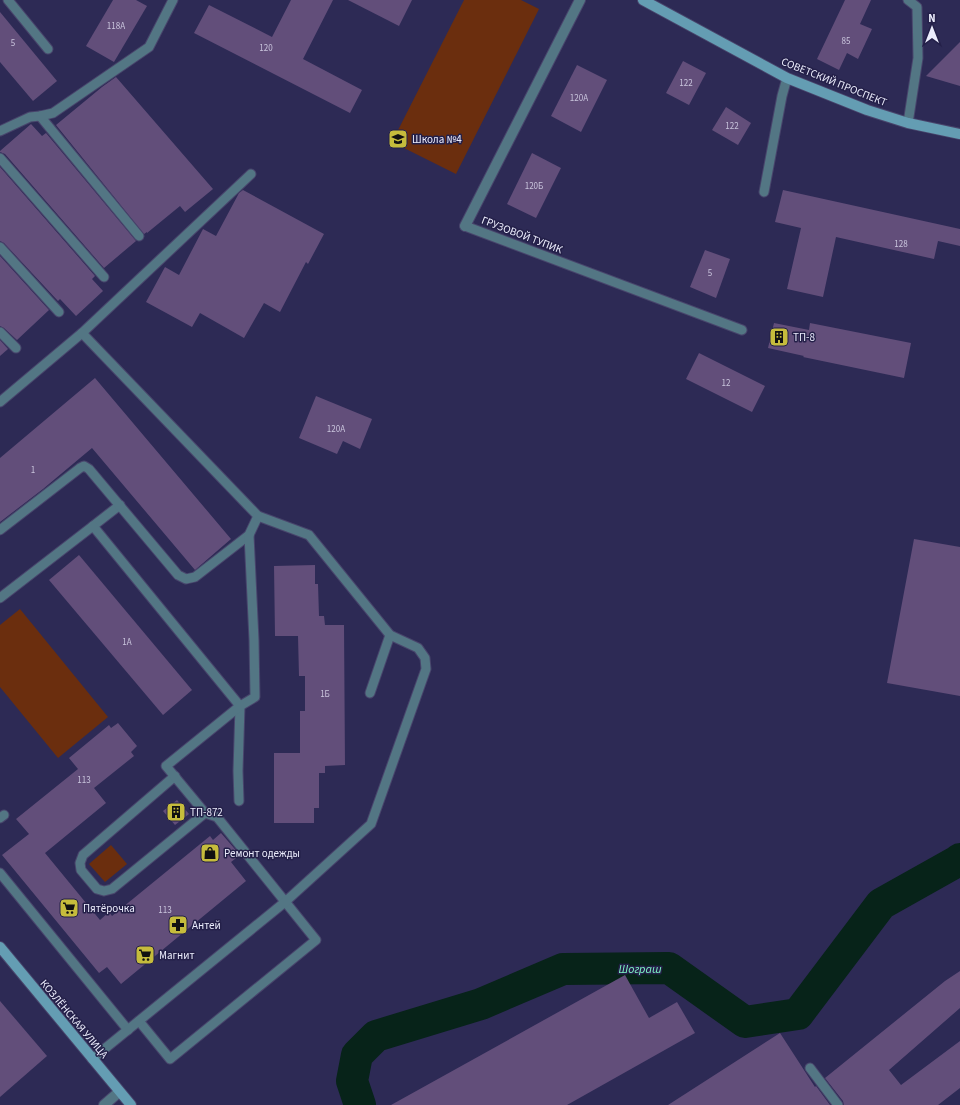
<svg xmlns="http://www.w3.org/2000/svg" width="960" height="1105" font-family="'Source Sans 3',sans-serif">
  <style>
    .green { fill: #6b2e0e }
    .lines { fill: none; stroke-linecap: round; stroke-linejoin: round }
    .river { stroke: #072319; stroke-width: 32 }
    .building { fill: #624e7a }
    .lane-casing { stroke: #48456c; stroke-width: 11 }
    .street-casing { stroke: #48456c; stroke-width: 12 }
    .secondary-casing { stroke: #48456c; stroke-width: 12 }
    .lane { stroke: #537684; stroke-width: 9 }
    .street { stroke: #537684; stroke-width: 10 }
    .secondary { stroke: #649db3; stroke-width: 10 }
    .labels { text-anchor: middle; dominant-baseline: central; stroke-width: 3; stroke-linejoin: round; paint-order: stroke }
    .number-label { font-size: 9px; fill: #c9c4dc }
    .street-label { font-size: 11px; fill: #ebecfc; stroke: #242049 }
    .poi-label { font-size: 11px; fill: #ebecfc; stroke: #242049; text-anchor: start }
    .water-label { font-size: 12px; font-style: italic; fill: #7ef6c4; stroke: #242049 }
  </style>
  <rect width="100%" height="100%" fill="#2d2a55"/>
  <!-- green -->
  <g class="green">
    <path d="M464 0H521L539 9 456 174 392 142Z"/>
    <path d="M20 609 108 717 58 758 0 687V625Z"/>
    <path d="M111 845 127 864 105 882 89 864Z"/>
  </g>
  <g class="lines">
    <!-- river -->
    <path class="river" d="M360 1105 352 1081 357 1055 376 1036 481 1004 563 969 669 968 745 1022 798 1014 881 904 956 862 960 859"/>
  </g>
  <!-- building -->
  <g class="building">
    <path d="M113 0H136L147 6 114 62 86 46Z"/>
    <path d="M291 0H333L303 59 362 90 350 113 194 33 209 5 272 37Z"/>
    <path d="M348 0H412L399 26Z"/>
    <path d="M845 0H871L860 24 872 29 858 59 847 53 839 70 817 59Z"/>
    <path d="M0 12 57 81 33 101 0 62Z"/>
    <path d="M960 42V86L926 76Z"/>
    <path d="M683 61 706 73 689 105 666 93Z"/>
    <path d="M577 65 607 80 581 132 551 116Z"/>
    <path d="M116 77 213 189 185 212 180 206 147 233V232L144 234 56 125 102 87Z"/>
    <path d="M726 107 751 123 738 145 712 130Z"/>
    <path d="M31 124 42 136 46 133 136 241 104 268 5 154 0 152V151Z"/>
    <path d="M532 153 561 168 536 218 507 204Z"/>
    <path d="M0 167 95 276 92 279 103 291 76 316 60 299 58 301 4 243 0 241Z"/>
    <path d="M243 190 324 234 308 264 306 262 280 312 264 303 244 338 200 313 192 327 146 302 165 267 179 275 203 229 216 236 239 193Z"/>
    <path d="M783 190 960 229V246L938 241 934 259 836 237 823 297 787 289 801 228 775 222Z"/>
    <path d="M705 250 730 259 716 298 690 287Z"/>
    <path d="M0 256 49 310 17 340 4 328 0 326Z"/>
    <path d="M774 323 809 330 810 323 911 343 904 378 803 357 804 356 768 348Z"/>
    <path d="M0 340 8 349 0 356Z"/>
    <path d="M699 353 765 386 752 412 686 379Z"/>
    <path d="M95 378 231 539 195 570 92 448 43 489 0 522V458Z"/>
    <path d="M316 396 372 419 360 449 343 441 337 454 299 438Z"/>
    <path d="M914 539 960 547V696L887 683Z"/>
    <path d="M79 555 192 690 163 715 49 580Z"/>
    <path d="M315 565V584H318L319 616H324L325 625H344L345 765 325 766V773H319V808H314V823H274V753H300V711H305V676H299L298 636H275L274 566Z"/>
    <path d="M118 723 137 746 131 752 134 756 94 788 106 803 45 853 100 920 109 912 112 916 210 836 213 840 221 833 240 855 231 862 246 881 121 984 107 967 99 973 2 855 29 834 16 819 78 769 69 758 109 725 111 728Z"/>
    <path d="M177 800 189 814 175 825 163 811Z"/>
    <path d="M960 971V1008L889 1070 901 1085 960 1041V1088L938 1105H844L843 1101 825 1078 945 981Z"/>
    <path d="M625 975 649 1018 677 1002 695 1033 567 1105H391Z"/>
    <path d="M0 1001 47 1056 0 1097Z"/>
    <path d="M780 1033 815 1087 816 1086 830 1105H668Z"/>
  </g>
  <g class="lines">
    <defs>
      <g id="lane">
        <path d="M8 0 48 49"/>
        <path d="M40 116 139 236"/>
        <path d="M908 123 918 58 917 7 908 0"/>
        <path d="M0 131 30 117 40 116 53 113 149 47 173 0"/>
        <path d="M0 158 104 277"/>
        <path d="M764 192 782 96 787 78"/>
        <path d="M465 226 742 330"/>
        <path d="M0 247 59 312"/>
        <path d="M0 332 16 348"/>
        <path d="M0 402 82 333 251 174"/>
        <path d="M93 526 120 505"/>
        <path d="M0 530 80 468 84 466 89 469 178 575 186 579 195 577 249 535 258 516 82 333"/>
        <path d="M0 598 93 526 240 706 238 771 239 801"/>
        <path d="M370 693 390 635"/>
        <path d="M175 776 83 855 80 863 81 870 97 889 104 891 112 889 205 813"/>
        <path d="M0 818 4 815"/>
        <path d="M0 873 128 1030"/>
        <path d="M139 1021 170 1059 316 940 217 817 205 813 166 766 240 706 255 697 254 640 249 535"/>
        <path d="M92 1059 285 902 371 824 426 669 425 658 418 648 390 635 309 535 258 516"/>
        <path d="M810 1068 838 1105"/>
      </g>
      <g id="street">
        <path d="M465 226 580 0"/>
        <path d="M104 1105 119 1092"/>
      </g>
      <g id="secondary">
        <path d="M643 0 787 78 867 110 908 123 960 134"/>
        <path d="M0 947 131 1105"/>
      </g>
    </defs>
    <!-- lane casing -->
    <use href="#lane" class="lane-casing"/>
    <!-- street casing -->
    <use href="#street" class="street-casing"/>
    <!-- secondary casing -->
    <use href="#secondary" class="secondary-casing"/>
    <!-- lane -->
    <use href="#lane" class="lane"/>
    <!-- street -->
    <use href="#street" class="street"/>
    <!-- secondary -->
    <use href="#secondary" class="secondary"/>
  </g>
  <!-- icons -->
  <defs>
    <symbol id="school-square" viewBox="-11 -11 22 22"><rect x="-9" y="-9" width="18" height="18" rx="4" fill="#c6bc3c" stroke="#242049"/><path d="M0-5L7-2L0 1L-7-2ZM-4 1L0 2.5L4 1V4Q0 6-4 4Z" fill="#111"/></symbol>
    <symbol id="building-square" viewBox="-11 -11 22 22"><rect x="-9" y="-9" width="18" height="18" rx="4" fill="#c6bc3c" stroke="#242049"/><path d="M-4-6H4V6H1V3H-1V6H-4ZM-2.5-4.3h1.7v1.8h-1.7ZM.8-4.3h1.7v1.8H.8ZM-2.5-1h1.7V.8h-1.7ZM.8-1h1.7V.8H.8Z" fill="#111"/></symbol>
    <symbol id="shop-square" viewBox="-11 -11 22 22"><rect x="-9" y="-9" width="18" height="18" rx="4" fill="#c6bc3c" stroke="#242049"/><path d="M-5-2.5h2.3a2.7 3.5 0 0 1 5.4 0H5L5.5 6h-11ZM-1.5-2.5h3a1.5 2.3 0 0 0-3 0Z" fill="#111"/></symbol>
    <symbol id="supermarket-square" viewBox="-11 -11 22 22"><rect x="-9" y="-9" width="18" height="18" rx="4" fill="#c6bc3c" stroke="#242049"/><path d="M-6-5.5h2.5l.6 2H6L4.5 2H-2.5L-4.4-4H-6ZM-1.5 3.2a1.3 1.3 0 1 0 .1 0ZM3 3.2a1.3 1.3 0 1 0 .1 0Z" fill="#111"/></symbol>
    <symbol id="pharmacy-square" viewBox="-11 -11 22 22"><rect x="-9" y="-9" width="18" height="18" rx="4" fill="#c6bc3c" stroke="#242049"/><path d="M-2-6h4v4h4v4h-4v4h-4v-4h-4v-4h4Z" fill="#111"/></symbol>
  </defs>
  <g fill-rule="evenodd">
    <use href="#school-square" x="387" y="128" width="22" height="22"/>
    <use href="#building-square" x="768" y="326" width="22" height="22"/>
    <use href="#building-square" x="165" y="801" width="22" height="22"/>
    <use href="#shop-square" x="199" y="842" width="22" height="22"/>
    <use href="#supermarket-square" x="58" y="897" width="22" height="22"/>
    <use href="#pharmacy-square" x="167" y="914" width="22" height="22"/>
    <use href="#supermarket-square" x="134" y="944" width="22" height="22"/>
  </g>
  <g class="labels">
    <!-- number labels -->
    <g class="number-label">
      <text x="116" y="26">118А</text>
      <text x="846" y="41">85</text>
      <text x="13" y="43">5</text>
      <text x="266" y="48">120</text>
      <text x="686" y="83">122</text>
      <text x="579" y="98">120А</text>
      <text x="732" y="126">122</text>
      <text x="534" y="186">120Б</text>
      <text x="901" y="244">128</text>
      <text x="710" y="273">5</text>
      <text x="726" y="383">12</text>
      <text x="336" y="429">120А</text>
      <text x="33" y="470">1</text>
      <text x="127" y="642">1А</text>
      <text x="325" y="694">1Б</text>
      <text x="84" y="780">113</text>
      <text x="165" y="910">113</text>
    </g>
    <!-- street labels -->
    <g class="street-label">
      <text transform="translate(834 82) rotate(22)">СОВЕТСКИЙ ПРОСПЕКТ</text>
      <text transform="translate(522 235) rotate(21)">ГРУЗОВОЙ ТУПИК</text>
      <text transform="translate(74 1019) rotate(50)">КОЗЛЁНСКАЯ УЛИЦА</text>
    </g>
    <!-- poi labels -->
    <g class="poi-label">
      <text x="412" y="139">Школа №4</text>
      <text x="793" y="337">ТП-8</text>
      <text x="190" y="812">ТП-872</text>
      <text x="224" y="853">Ремонт одежды</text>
      <text x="83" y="908">Пятёрочка</text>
      <text x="192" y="925">Антей</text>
      <text x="159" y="955">Магнит</text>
    </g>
    <!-- water labels -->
    <g class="water-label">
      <text x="640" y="969">Шограш</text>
    </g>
  </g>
  <!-- north arrow -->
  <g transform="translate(932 28)" stroke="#242049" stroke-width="3" paint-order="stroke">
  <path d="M0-3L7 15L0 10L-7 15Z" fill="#ebecfc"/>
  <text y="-6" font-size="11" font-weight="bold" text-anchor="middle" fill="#ebecfc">N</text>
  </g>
</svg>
